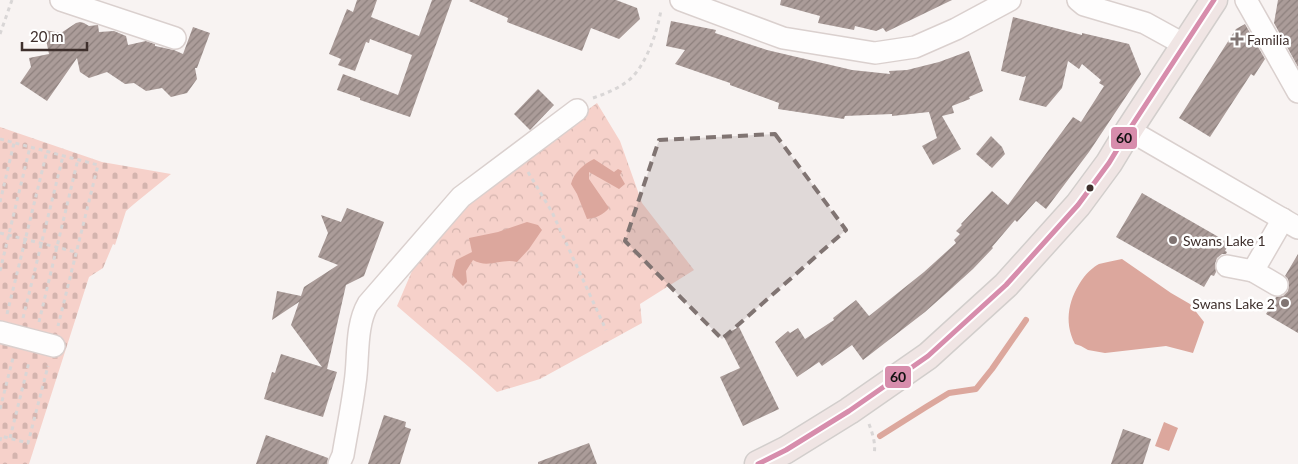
<svg xmlns="http://www.w3.org/2000/svg" width="1298" height="464" font-family="Lato,sans-serif">
  <style>
    .forest { fill: url(#forest-crowns) }
    .cemetery { fill: url(#cemetery-stones) }
    .water { fill: #dca79d }
    .lines { fill: none; stroke-linecap: round; stroke-linejoin: round }
    .stream { stroke: #dca79d; stroke-width: 6 }
    .building { fill: url(#building-hatch) }
    .minor-casing { stroke: #dad0ce; stroke-width: 24 }
    .major-casing { stroke: #d2cecc; stroke-width: 29 }
    .path { stroke: #d9d6d6; stroke-width: 3; stroke-dasharray: 4 4; stroke-linecap: butt }
    .minor { stroke: #fefdfd; stroke-width: 21 }
    .major { stroke: #f0e5e4; stroke-width: 26 }
    .bus-1-casing { stroke: #fff; stroke-width: 9 }
    .bus-1 { stroke: #d78dac; stroke-width: 5 }
    .marked { fill: #807472; fill-opacity: 0.2; stroke: #807472; stroke-width: 4; stroke-dasharray: 10 6; stroke-linejoin: round }
    .poi-dot { fill: #807472; stroke: #fff; stroke-width: 2 }
    .bus-dot { fill: #3f302d; stroke: #fff; stroke-width: 2 }
    .labels { text-anchor: middle; dominant-baseline: central; stroke-width: 5; stroke-linejoin: round; paint-order: stroke }
    .poi-label { font-size: 14px; fill: #3f302d; stroke: #fff; text-anchor: start }
    .line-badge { stroke: #fff; stroke-width: 2 }
    .pale-badge-label { font-size: 14px; text-anchor: middle; font-weight: bold; fill: #111 }
  </style>
  <defs>
    <pattern id="forest-crowns" width="20" height="18" patternUnits="userSpaceOnUse" patternTransform="scale(1.25)"><rect width="20" height="18" fill="#f6d1ca"/><path d="M2 6a3 3 0 1 1 6 0M12 15a3 3 0 1 1 6 0" fill="none" stroke="#d4b4ae"/></pattern>
    <pattern id="cemetery-stones" width="16" height="16" patternUnits="userSpaceOnUse" patternTransform="scale(1.25)"><rect width="16" height="16" fill="#f6d1ca"/><path d="M2 7V4a2 2 0 0 1 4 0v3zM10 15v-3a2 2 0 0 1 4 0v3z" fill="#d4b4ae"/></pattern>
    <pattern id="building-hatch" width="6" height="6" patternUnits="userSpaceOnUse" patternTransform="scale(1.25)"><rect width="6" height="6" fill="#ab9c99"/><path d="M-1 1l2-2M0 6l6-6M5 7l2-2" fill="none" stroke="#8d807d"/></pattern>
  </defs>
  <rect width="100%" height="100%" fill="#f8f3f2"/>
  <!-- forest -->
  <path class="forest" d="M597 103 620 141 642 203 694 270 640 304 642 323 540 379 497 392C465 362 430 335 397 306L418 257 478 191 527 154Z"/>
  <!-- cemetery -->
  <path class="cemetery" d="M0 127 102 162 171 174 134 204 126 211 115 245 113 244 103 268 89 277 29 464H0Z"/>
  <!-- water -->
  <g class="water">
    <path d="M594 159 614 172 618 169 622 171 620 175 625 184 619 189 589 172V179L609 208C603 215 596 218 587 219L577 194 571 184C574 172 584 164 594 159Z"/>
    <path d="M527 222 538 225 542 230 529 249 517 262C501 258 488 269 473 260L466 271 467 282 463 286 452 275 456 260 472 252 469 238 498 232Z"/>
    <path d="M1122 259 1171 293 1190 304 1204 322 1193 353 1166 346 1105 353 1088 350 1081 346 1075 344C1063 321 1069 297 1084 277 1087 273 1093 267 1099 264 1106 262 1114 261 1122 259Z"/>
    <path d="M1164 422 1178 428 1169 451 1155 446Z"/>
  </g>
  <g class="lines">
    <!-- stream -->
    <path class="stream" d="M880 436 926 407 949 393 976 389 992 369 1026 320"/>
  </g>
  <!-- building -->
  <g class="building">
    <path d="M357 0H377L371 17 419 36 432 0H452L410 117 360 100V98L337 90 343 74 367 83 398 95 412 55 370 39 369 43 366 42 355 71 338 65 341 59 329 54 347 9 353 12Z"/>
    <path d="M470 0H616L637 8 640 19 619 39 591 28 582 51 507 22 508 18 469 1Z"/>
    <path d="M781 0H952L886 32 883 28 876 31 855 26 854 30 818 23 820 16 780 5Z"/>
    <path d="M1278 0H1298V67L1274 23Z"/>
    <path d="M1013 17 1082 35V33L1129 44 1141 74 1089 152 1046 209 1036 201 1017 222 1015 220 992 247 993 248 973 269 952 288 925 312 863 360 852 345 822 366 819 362 797 377 775 342 788 331 790 333 798 328 805 339 834 320 833 318 856 300 869 316 924 272 956 243 954 240 960 234 956 231 962 225 961 224 992 191 1008 205 1073 117 1081 122 1104 86 1099 83 1101 80 1082 64 1079 69 1068 61 1062 88 1046 107 1019 100 1026 76 1023 77 1001 71Z"/>
    <path d="M671 21 716 30 715 33 767 50 852 70 890 74 889 71 907 70 939 62 969 51 983 91 969 97 970 99 952 106 954 113 942 116 961 149 933 165 922 146 937 138 929 112 892 116V114L845 116 844 119 778 109 779 103 730 85V83L675 64 685 50 666 46Z"/>
    <path d="M80 22 84 23 89 26 98 25 99 32 114 31 126 36 128 45 146 41 155 44V46L174 50 183 54 193 27 210 33 197 68H195L197 79 187 93 171 97 162 88 146 91 134 83 125 84 107 72 89 78 80 72 77 58 47 101 20 83 31 67 29 58 49 54 44 30 61 33 76 23Z"/>
    <path d="M1245 24 1265 59 1254 76 1251 74 1210 137 1179 118 1236 29Z"/>
    <path d="M538 89 554 105 530 130 514 114Z"/>
    <path d="M991 136 1002 147 1005 154 992 168 976 154Z"/>
    <path d="M1142 193 1229 243 1225 251 1227 252 1226 254H1222L1217 258 1215 264 1216 272 1214 276 1211 275 1204 287 1116 237Z"/>
    <path d="M347 208 384 222 364 276 346 285 327 369 337 372 323 417 264 399 272 372 275 373 281 354 322 367 291 325 299 302 272 320 277 291 301 296 304 287 338 265 318 257 328 233 321 215 341 222Z"/>
    <path d="M1298 254V333L1266 314 1276 297 1283 296 1288 291 1289 285 1288 279 1285 276Z"/>
    <path d="M739 327 779 409 743 426 720 377 740 368 723 335Z"/>
    <path d="M384 415 406 422 405 427 411 429 400 464H368Z"/>
    <path d="M1123 429 1151 439 1143 464H1111Z"/>
    <path d="M266 435 328 458 327 464H256Z"/>
    <path d="M589 443 597 464H538V462Z"/>
  </g>
  <g class="lines">
    <defs>
      <g id="minor">
        <path d="M61 0 175 38"/>
        <path d="M681 0 783 38 875 53 915 47 956 29 1010 0"/>
        <path d="M1078 0 1084 5 1145 23 1185 45"/>
        <path d="M1246 0 1298 92"/>
        <path d="M1129 130 1298 228"/>
        <path d="M1227 266 1253 271 1283 219"/>
        <path d="M1253 271 1277 285"/>
        <path d="M0 332 54 346"/>
        <path d="M339 464 343 455C347 431 352 407 355 383 359 359 355 326 368 304L461 197 577 110"/>
      </g>
      <path id="major" d="M758 464 786 450 849 411 928 356 1006 285 1078 205 1109 163 1129 130 1214 0"/>
    </defs>
    <!-- minor casing -->
    <use href="#minor" class="minor-casing"/>
    <!-- major casing -->
    <use href="#major" class="major-casing"/>
    <!-- path -->
    <g class="path">
      <path d="M0 34 12 0"/>
      <path d="M593 98C604 94 615 90 625 83 645 70 657 33 661 10"/>
      <path d="M0 139 98 165 58 326"/>
      <path d="M528 172 552 212 606 330"/>
      <path d="M0 202 14 143"/>
      <path d="M0 233 76 252"/>
      <path d="M0 271 30 147"/>
      <path d="M7 314 47 151"/>
      <path d="M23 318 63 156"/>
      <path d="M39 322 78 159"/>
      <path d="M0 409 13 358"/>
      <path d="M869 424C873 435 876 444 874 455"/>
      <path d="M10 438 29 362"/>
      <path d="M0 441 1 436 28 443 48 366"/>
    </g>
    <!-- minor -->
    <use href="#minor" class="minor"/>
    <!-- major -->
    <use href="#major" class="major"/>
    <defs>
      <path id="bus-1" d="M758 464 786 450 849 411 928 356 1006 285 1078 205 1109 163 1129 130 1214 0"/>
    </defs>
    <!-- bus-1 casing -->
    <use href="#bus-1" class="bus-1-casing"/>
    <!-- bus-1 -->
    <use href="#bus-1" class="bus-1"/>
  </g>
  <!-- marked area -->
  <path class="marked" d="M775 134 846 230 722 339 625 241 659 140Z"/>
  <!-- markers -->
  <g class="poi-dot">
    <path d="M1234.5 31.5h5v5h5v5h-5v5h-5v-5h-5v-5h5z"/>
    <circle cx="1173" cy="240" r="5"/>
    <circle cx="1285" cy="303" r="5"/>
  </g>
  <circle class="bus-dot" cx="1090" cy="188" r="4.5"/>
  <g class="labels">
    <!-- poi labels -->
    <g class="poi-label">
      <text x="1247" y="39">Familia</text>
      <text x="1183" y="240">Swans Lake 1</text>
      <text x="1275" y="303" text-anchor="end">Swans Lake 2</text>
    </g>
  </g>
  <g class="line-badge">
    <rect x="1110" y="126" width="28" height="24" rx="5" fill="#d78dac"/>
    <rect x="884" y="365" width="28" height="24" rx="5" fill="#d78dac"/>
  </g>
  <g class="pale-badge-label">
    <text x="1124" y="143">60</text>
    <text x="898" y="382">60</text>
  </g>
  <!-- scale -->
  <path d="M22 42v8h65v-8" fill="none" stroke="#3f302d" stroke-width="2.5"/>
  <text x="30" y="42" font-size="15" fill="#3f302d" stroke="#ffffff" stroke-width="4" paint-order="stroke">20 m</text>
</svg>
